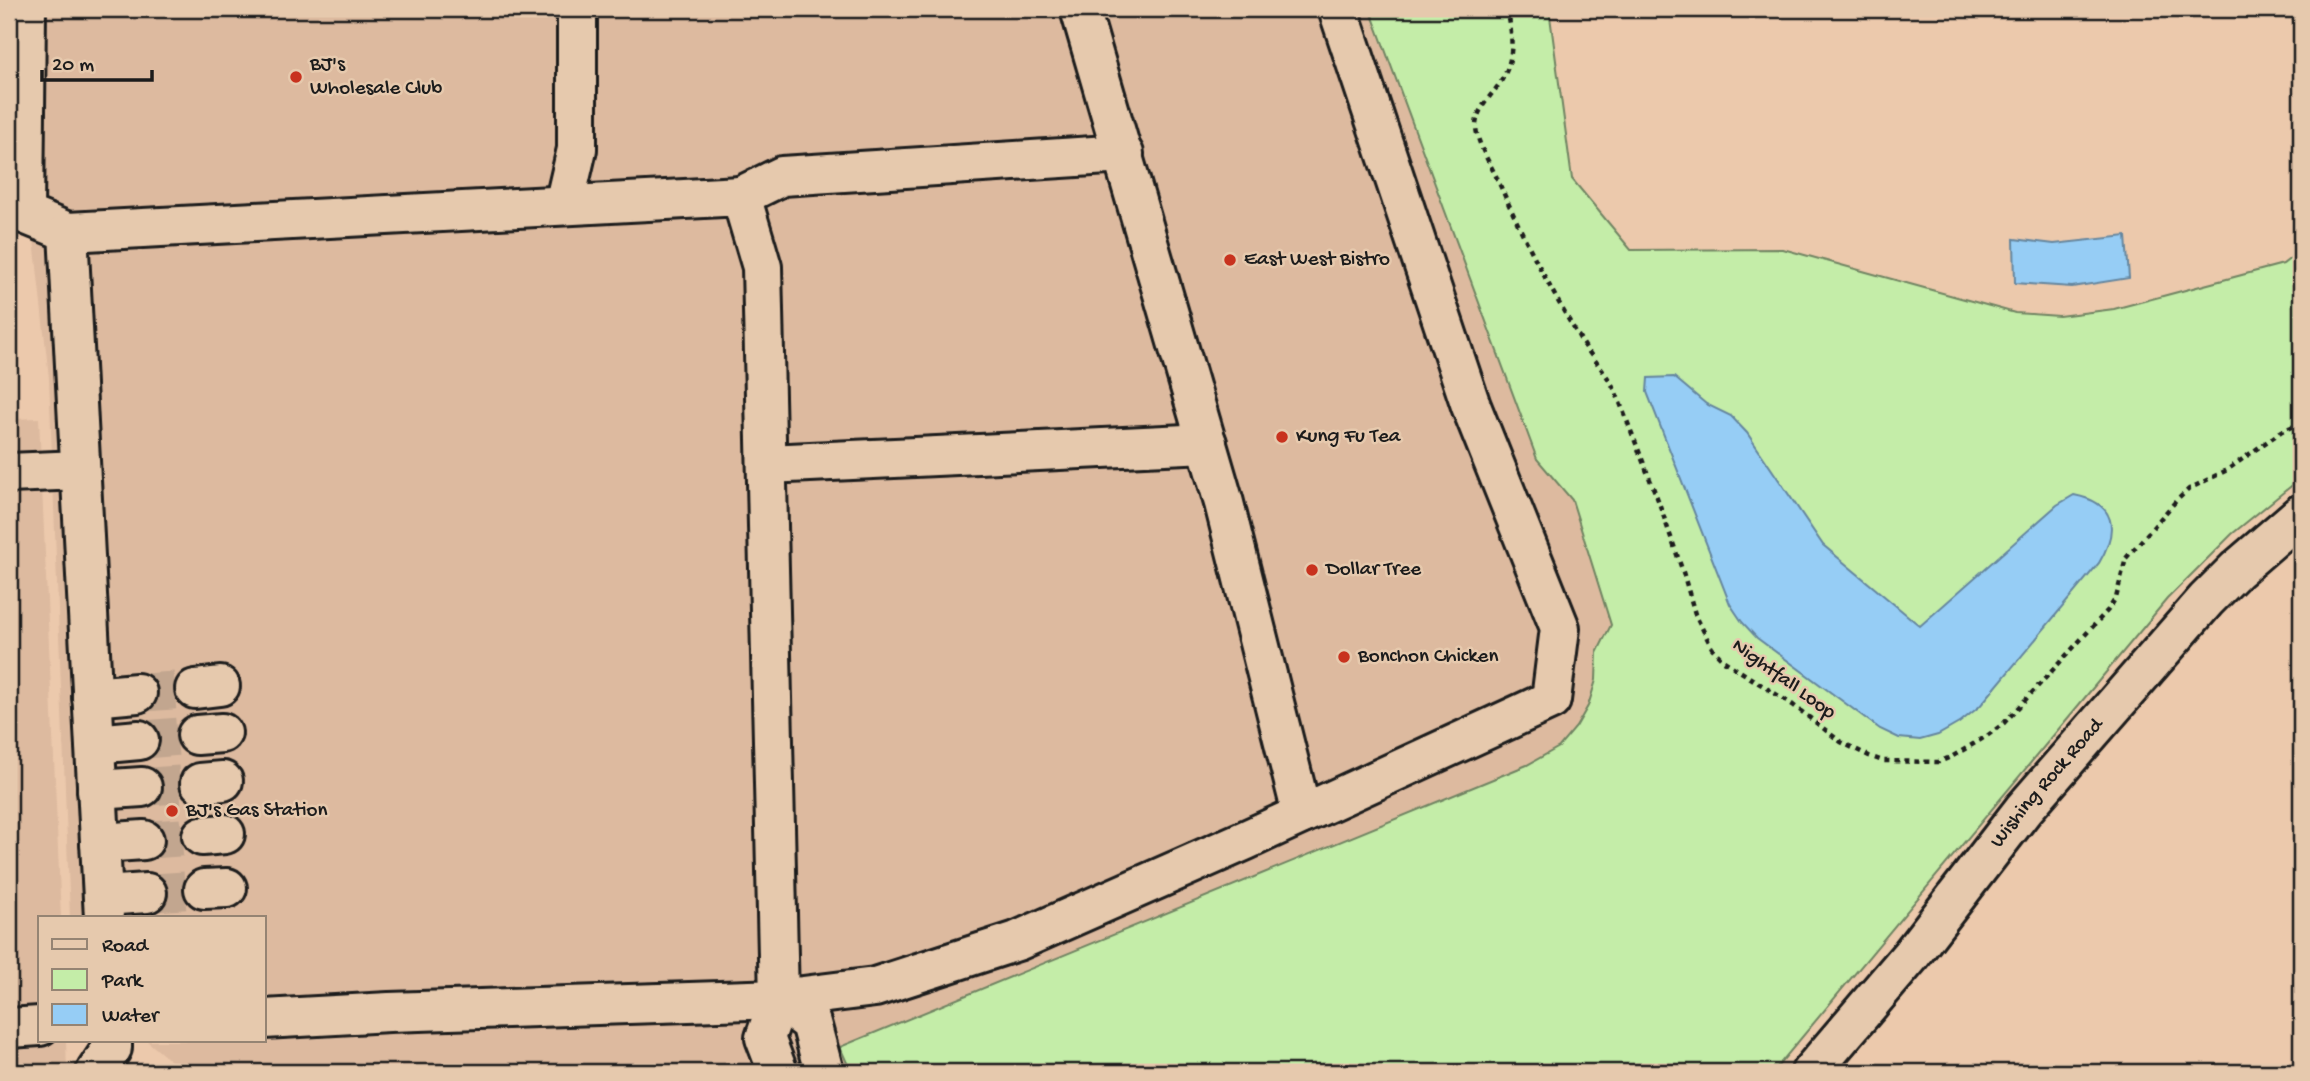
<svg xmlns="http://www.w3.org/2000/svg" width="2310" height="1081" font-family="'Gochi Hand',sans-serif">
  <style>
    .built { fill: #ddba9f }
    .green { fill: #c4eda8; stroke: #708462; stroke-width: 2 }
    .water { fill: #96cdf5; stroke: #65869e; stroke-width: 2 }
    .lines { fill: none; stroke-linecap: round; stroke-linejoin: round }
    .minor-tunnel { stroke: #c2a68f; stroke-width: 38; stroke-dasharray: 38 19; stroke-linecap: butt }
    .minor-casing { stroke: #1c1c1c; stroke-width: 44 }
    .path { stroke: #1c1c1c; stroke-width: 4.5; stroke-dasharray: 5 5; stroke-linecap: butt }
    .minor { stroke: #e6c9ad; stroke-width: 38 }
    .poi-dot { fill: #c8321e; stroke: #e6c9ad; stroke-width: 2.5 }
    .labels { text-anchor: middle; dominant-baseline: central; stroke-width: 5; stroke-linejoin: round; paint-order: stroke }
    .poi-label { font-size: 21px; fill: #1c1c1c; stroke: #e6c9ad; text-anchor: start }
    .street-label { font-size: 21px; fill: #1c1c1c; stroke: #e6c9ad }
  </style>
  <rect width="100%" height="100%" fill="#ecc9ac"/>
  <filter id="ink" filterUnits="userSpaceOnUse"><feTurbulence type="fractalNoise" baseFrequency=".0143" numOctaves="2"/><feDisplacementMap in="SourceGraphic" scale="14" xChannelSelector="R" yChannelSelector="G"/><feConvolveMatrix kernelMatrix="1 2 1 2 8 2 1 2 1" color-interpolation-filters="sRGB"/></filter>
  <g filter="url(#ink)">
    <!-- built -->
    <g class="built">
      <path d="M9 9H1370L1537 459 1572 500 1611 625 1597 653V680L1588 706 1576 727 1559 747 1527 765 840 1047 851 1072H184L147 1041H264V918H70L49 378Z"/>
      <path d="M9 402 10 419 39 418 61 918H40V1041H66L67 1072H9Z"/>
    </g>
    <!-- green -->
    <path class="green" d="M1370 9H1549L1572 179 1631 250 1783 249 2015 313 2059 316 2114 309 2283 264 2301 250V478L2232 534 2167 599 1773 1072H851L840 1047 1527 765 1559 747 1576 727 1588 706 1596 680 1597 653 1611 625 1572 500 1537 459Z"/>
    <!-- water -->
    <g class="water">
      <path d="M2126 236 2129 278 2072 287 2015 283 2014 239 2054 244Z"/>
      <path d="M1674 377 1706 404 1731 416 1747 433 1823 545 1920 626 2057 505 2074 495C2116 503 2119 529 2099 563L1980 706 1959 723 1938 735 1920 740 1899 738 1880 729 1757 638 1742 622 1730 604 1647 392 1648 378Z"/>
    </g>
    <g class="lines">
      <!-- minor-tunnel -->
      <g class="minor-tunnel">
        <path d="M137 693 195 689"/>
        <path d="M139 740 197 735"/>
        <path d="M142 787 200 783"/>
        <path d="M144 840 202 836"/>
        <path d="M147 893 204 889"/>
      </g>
      <defs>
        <g id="minor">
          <path d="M26 9 24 214 68 232"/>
          <path d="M1080 9 1224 503 1302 814"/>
          <path d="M741 196 782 176 1124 154"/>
          <path d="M564 205 577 149V9"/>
          <path d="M768 464 1207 443"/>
          <path d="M9 473 80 470"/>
          <path d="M195 689 220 686"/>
          <path d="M92 697 137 693"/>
          <path d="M197 735 222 733"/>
          <path d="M95 744 139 740"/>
          <path d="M200 783 223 781"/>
          <path d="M97 790 142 787"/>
          <path d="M202 836 225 834"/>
          <path d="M100 843 144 840"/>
          <path d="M204 889 227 888"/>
          <path d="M103 896 147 893"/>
          <path d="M104 918 68 232 741 196 762 267 779 999 765 1038 778 1072"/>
          <path d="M779 999 811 1023 824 1072"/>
          <path d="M264 1019 389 1012 779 999 875 987 1017 941 1246 840 1551 700 1560 628 1471 406 1338 9"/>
          <path d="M9 1028 40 1026"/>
          <path d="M96 1072 112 1048V1041"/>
          <path id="s1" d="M1811 1072 1911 955 2023 810 2206 600 2236 570 2301 514"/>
        </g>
      </defs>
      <!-- minor casing -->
      <use href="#minor" class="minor-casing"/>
      <!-- path -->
      <path class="path" d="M1507 9C1512 31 1515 55 1504 76 1496 93 1476 106 1476 127 1477 143 1489 162 1496 176 1520 231 1548 286 1579 337 1590 356 1605 371 1615 390L1658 500 1683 572 1695 614 1712 648 1724 661 1793 705 1841 742 1869 756 1883 761 1939 762 1953 756 1987 736 2004 723 2108 610 2116 598 2126 558 2176 501 2189 489 2227 470 2282 431 2301 423"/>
      <!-- minor -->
      <use href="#minor" class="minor"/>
    </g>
  </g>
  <!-- markers -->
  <g class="poi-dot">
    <circle cx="296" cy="77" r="7"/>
    <circle cx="1230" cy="260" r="7"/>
    <circle cx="1282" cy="437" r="7"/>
    <circle cx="1312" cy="570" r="7"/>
    <circle cx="1344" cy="657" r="7"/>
    <circle cx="172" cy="811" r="7"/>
  </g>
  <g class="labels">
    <!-- poi labels -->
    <g class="poi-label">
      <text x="310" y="65">BJ's<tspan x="310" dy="24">Wholesale Club</tspan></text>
      <text x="1244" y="260">East West Bistro</text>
      <text x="1296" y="437">Kung Fu Tea</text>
      <text x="1326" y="570">Dollar Tree</text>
      <text x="1358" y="657">Bonchon Chicken</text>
      <text x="186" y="811">BJ's Gas Station</text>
    </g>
    <!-- street labels -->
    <g class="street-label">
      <text transform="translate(1783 680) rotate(36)">Nightfall Loop</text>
      <text stroke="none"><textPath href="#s1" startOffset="373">Wishing Rock Road</textPath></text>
    </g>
  </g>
  <!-- margin -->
  <rect width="2310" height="1081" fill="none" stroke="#e6c9ad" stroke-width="35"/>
  <rect x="18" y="18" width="2275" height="1046" fill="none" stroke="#1c1c1c" stroke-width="2.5" filter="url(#ink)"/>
  <!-- legend -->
  <rect x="38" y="916" width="228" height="126" fill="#e6c9ad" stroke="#958473" stroke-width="2"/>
  <rect x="52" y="939" width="35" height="10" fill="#e6c9ad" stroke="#958473" stroke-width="2"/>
  <text x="102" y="951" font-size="21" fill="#1c1c1c">Road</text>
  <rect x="52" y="969" width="35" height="21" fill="#c4eda8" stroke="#958473" stroke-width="2"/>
  <text x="102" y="986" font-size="21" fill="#1c1c1c">Park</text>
  <rect x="52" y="1004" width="35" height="21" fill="#96cdf5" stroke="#958473" stroke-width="2"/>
  <text x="102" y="1021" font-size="21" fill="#1c1c1c">Water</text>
  <!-- scale -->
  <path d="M42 70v10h110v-10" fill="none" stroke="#1c1c1c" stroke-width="3.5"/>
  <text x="52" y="70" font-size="21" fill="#1c1c1c" stroke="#e6c9ad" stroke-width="5" paint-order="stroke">20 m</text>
</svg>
